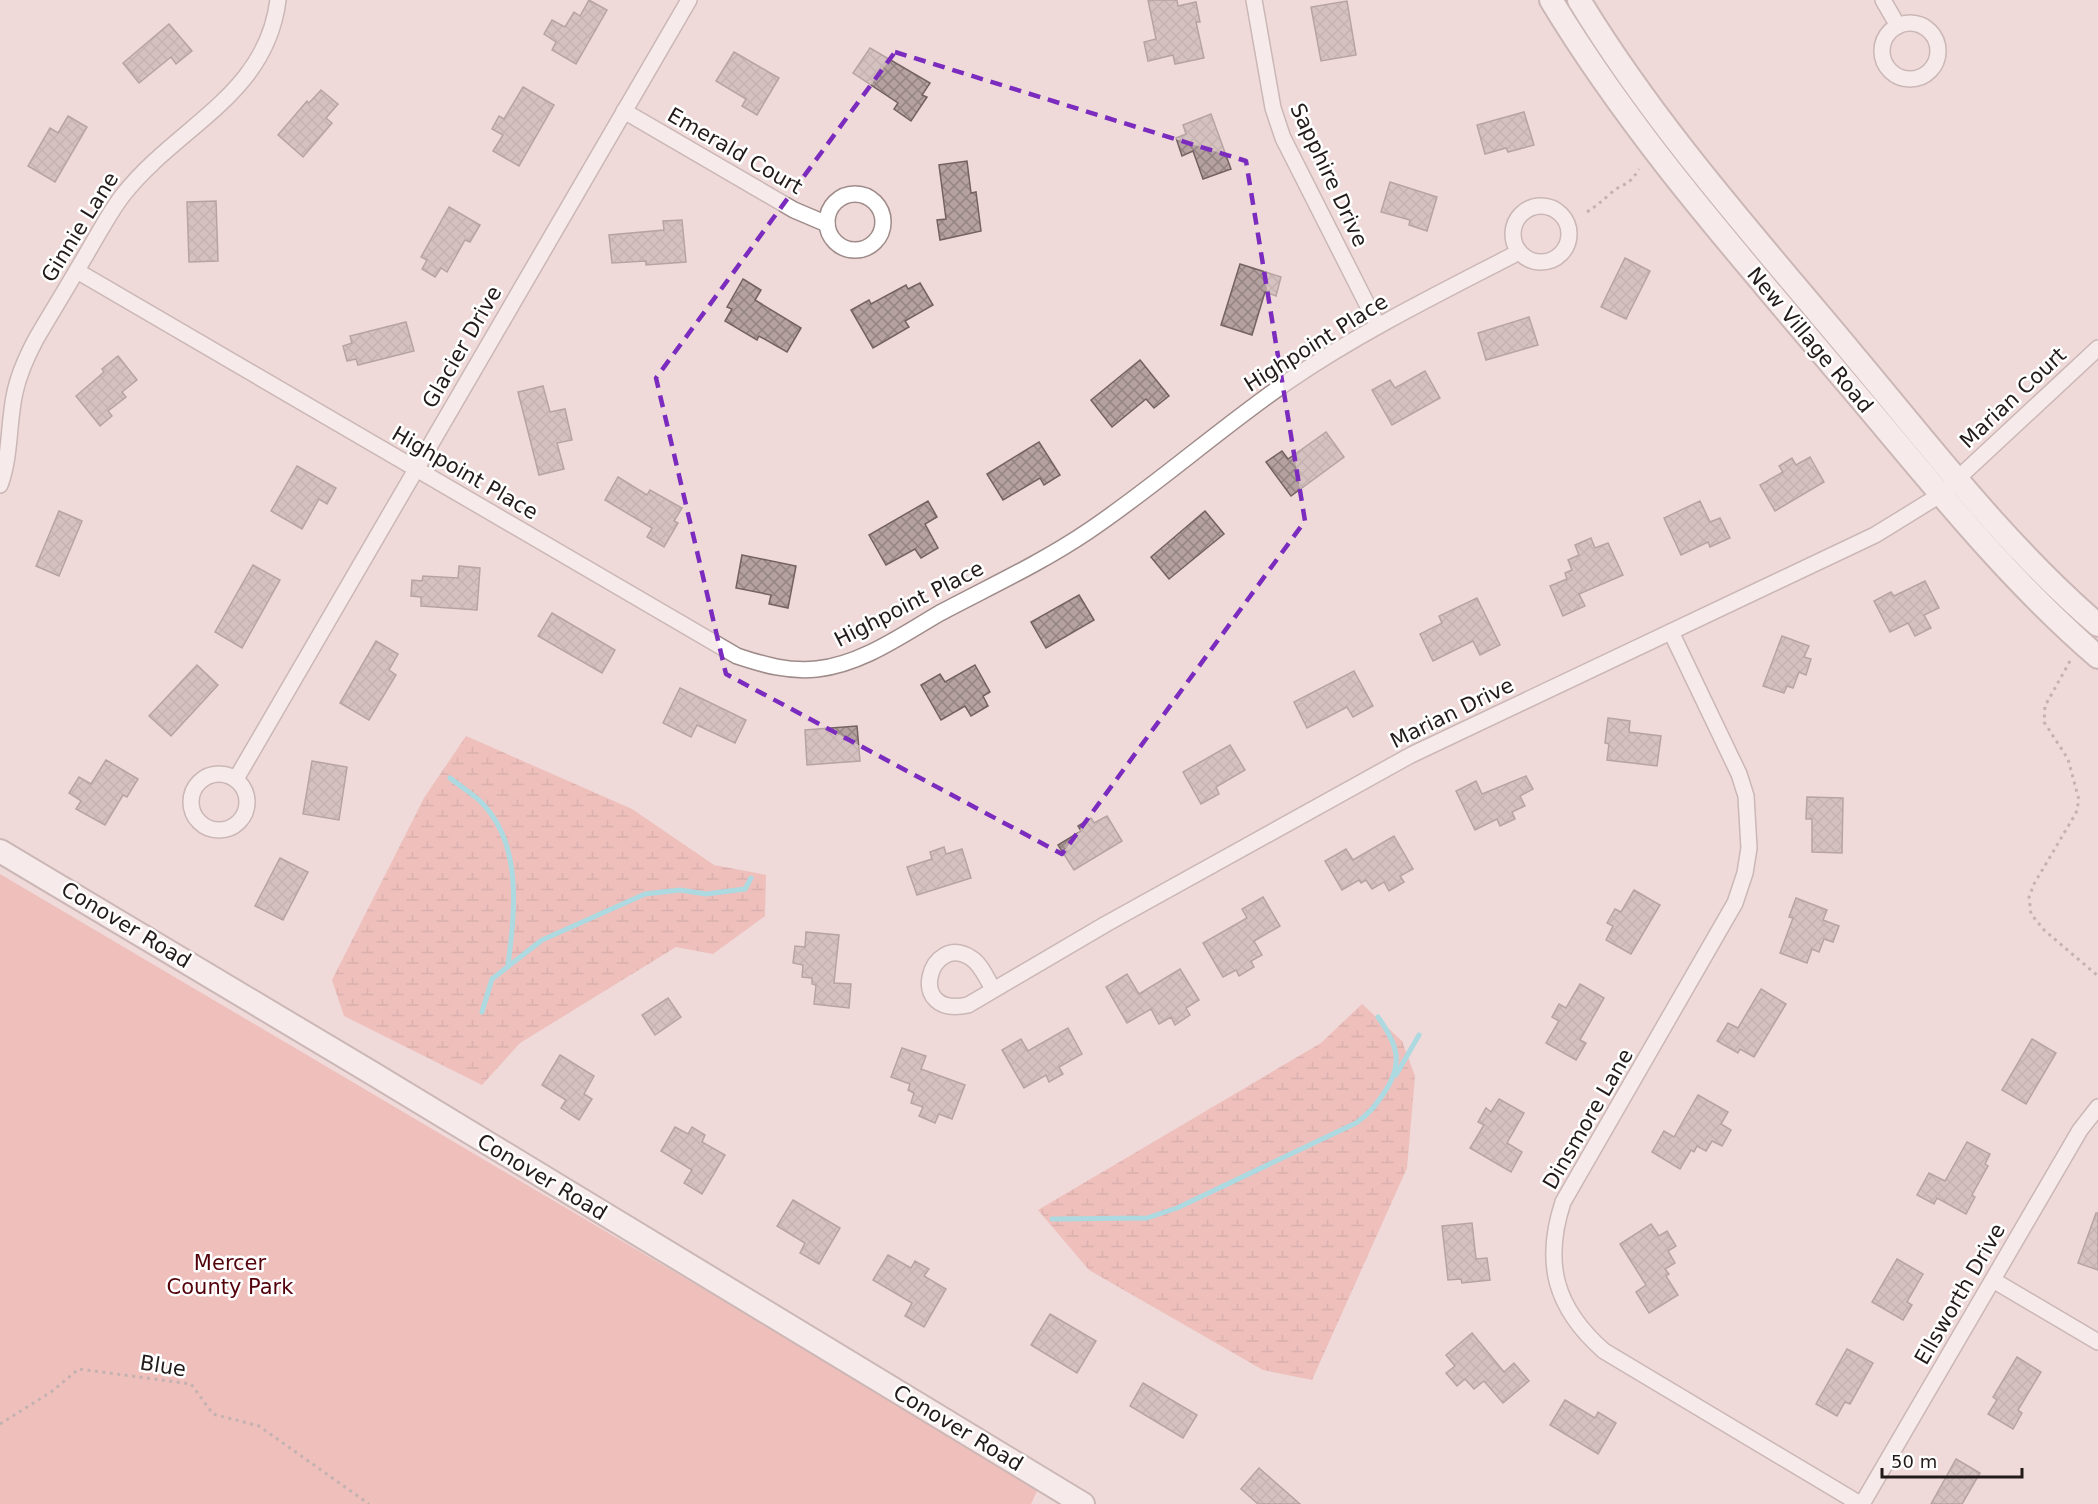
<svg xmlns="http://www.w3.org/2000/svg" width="2098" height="1504" font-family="'DejaVu Sans',sans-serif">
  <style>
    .wetland { fill: url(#wetland-marsh) }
    .park { fill: #ed9d98 }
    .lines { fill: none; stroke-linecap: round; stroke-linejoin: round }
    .stream { stroke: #5ed7e8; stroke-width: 5 }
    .building { fill: url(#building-cross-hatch); stroke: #736261; stroke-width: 1.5 }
    .street-casing { stroke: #9f8c8a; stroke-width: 18 }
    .secondary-casing { stroke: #9f8c8a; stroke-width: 26 }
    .path { stroke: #918281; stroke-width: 3; stroke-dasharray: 3 4.5; stroke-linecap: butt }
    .street { stroke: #fff; stroke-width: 15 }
    .secondary { stroke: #fff; stroke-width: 22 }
    .marked { fill: none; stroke: #7b2cbf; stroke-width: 4.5; stroke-dasharray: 12 8; stroke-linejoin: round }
    .labels { text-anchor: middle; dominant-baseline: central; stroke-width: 5; stroke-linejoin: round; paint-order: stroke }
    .street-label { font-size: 21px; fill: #221b1a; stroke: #fff }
    .park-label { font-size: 21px; fill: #53010a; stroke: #fff }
  </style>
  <defs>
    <pattern id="wetland-marsh" width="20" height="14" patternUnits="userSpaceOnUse" patternTransform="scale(1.5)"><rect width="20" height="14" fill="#ed9d98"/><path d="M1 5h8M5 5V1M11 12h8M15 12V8" fill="none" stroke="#c07f7b"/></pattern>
    <pattern id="building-cross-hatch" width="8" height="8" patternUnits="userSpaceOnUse" patternTransform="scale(1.5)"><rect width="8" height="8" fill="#b5a2a0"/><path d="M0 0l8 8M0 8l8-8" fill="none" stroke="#938382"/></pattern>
  </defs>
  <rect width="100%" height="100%" fill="#efdad9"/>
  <!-- wetland -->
  <g class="wetland">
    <path d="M466 736 632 809 714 865 766 875 765 916 713 954 676 947 520 1043 482 1085 344 1016 332 980 424 798Z"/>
    <path d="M1362 1004 1402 1041 1415 1076 1407 1168 1312 1380 1263 1370 1089 1270 1038 1210 1321 1043Z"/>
  </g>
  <!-- park -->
  <path class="park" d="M0 874 1039 1487 1031 1504H0Z"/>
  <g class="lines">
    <!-- stream -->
    <g class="stream">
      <path d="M450 778C460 786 471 793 480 801 523 843 515 911 508 965"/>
      <path d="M482 1012 492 979 542 940 645 894 680 890 706 894 745 889 751 878"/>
      <path d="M1396 1075 1419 1035"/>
      <path d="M1052 1219 1147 1218 1177 1208 1356 1123C1369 1114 1375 1106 1384 1093 1404 1064 1398 1045 1378 1017"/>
    </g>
  </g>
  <!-- building -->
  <g class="building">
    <path d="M589 0 607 10 576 64 552 50 556 42 544 34 552 20 565 27 574 12 580 16Z"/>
    <path d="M1148 0H1177L1178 6 1196 2 1200 22H1196L1204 58 1175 64 1173 55 1148 61 1144 42 1156 39Z"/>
    <path d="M1347 1 1356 55 1321 61 1311 7Z"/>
    <path d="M169 24 192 51 176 64 171 57 139 83 123 63Z"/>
    <path d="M870 48 930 83 922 95 927 97 911 121 894 109 898 103 853 73Z"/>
    <path d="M734 52 779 78 757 115 742 106 746 99 716 81Z"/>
    <path d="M523 87 554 105 519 166 493 151 503 135 492 129 499 116 504 119Z"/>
    <path d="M321 90 338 104 326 118 332 123 303 157 278 135 307 101 309 103Z"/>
    <path d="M1524 112 1534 145 1508 152 1506 148 1485 154 1477 125Z"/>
    <path d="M1211 114 1231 169 1203 179 1193 151 1182 156 1176 138 1186 134 1183 125Z"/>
    <path d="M68 116 87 127 55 182 28 166 50 128 58 133Z"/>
    <path d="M967 161 971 193 976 192 981 231 940 240 937 220 946 219 939 165Z"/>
    <path d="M1390 182 1437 197 1427 231 1409 225 1410 220 1381 212Z"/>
    <path d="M216 201 218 261 189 262 187 202Z"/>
    <path d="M449 207 480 225 470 242 465 240 447 272 441 268 435 277 422 269 427 260 421 257Z"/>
    <path d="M682 220 686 262 646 265V261L612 263 609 235 664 230 663 221Z"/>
    <path d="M1625 258 1650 271 1626 319 1601 307Z"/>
    <path d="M1240 264 1281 277 1276 296 1265 292 1252 335 1221 325Z"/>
    <path d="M743 279 761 290 755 300 801 328 787 352 759 336 757 340 725 321 732 309 727 307Z"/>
    <path d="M920 283 933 305 905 321 909 327 873 348 851 310 869 300 871 304 906 285 908 289Z"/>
    <path d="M1529 317 1538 345 1486 360 1478 333Z"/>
    <path d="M406 322 414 351 358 365 356 359 347 361 343 346 352 343 350 336Z"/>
    <path d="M118 356 137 380 122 392 126 397 108 411 112 416 100 426 76 396 104 372 102 369Z"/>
    <path d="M1140 360 1169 396 1154 408 1146 399 1112 427 1091 400Z"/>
    <path d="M1425 371 1440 398 1392 425 1372 390 1390 380 1395 388Z"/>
    <path d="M543 386 550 412 565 409 572 440 557 443 564 469 539 475 518 392Z"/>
    <path d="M1326 432 1344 457 1291 496 1266 462 1282 451 1288 459Z"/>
    <path d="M1039 442 1060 475 1044 485 1040 478 1003 500 987 474Z"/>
    <path d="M1810 457 1824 482 1775 511 1760 485 1783 472 1779 466 1792 458 1796 465Z"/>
    <path d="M297 466 336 488 327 504 319 499 302 529 271 511Z"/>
    <path d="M618 477 647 495 650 490 682 508 674 521 678 523 664 547 647 537 652 528 605 500Z"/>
    <path d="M928 501 937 517 925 524 938 548 921 558 915 549 886 565 869 535Z"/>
    <path d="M1700 501 1710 522 1720 518 1730 538 1710 547 1708 542 1681 555 1664 518Z"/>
    <path d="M59 511 82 521 59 576 36 566Z"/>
    <path d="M1205 511 1224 534 1169 579 1151 557Z"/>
    <path d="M1591 538 1595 548 1608 543 1623 575 1579 594 1585 606 1563 616 1550 586 1567 579 1565 573 1572 570 1568 560 1579 555 1575 545Z"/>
    <path d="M742 555 796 566 788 608 769 604 771 595 736 588Z"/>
    <path d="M253 565 280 580 242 648 215 632Z"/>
    <path d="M459 566 480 568 477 610 421 606V597L411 596 412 580 422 581 423 576 458 578Z"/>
    <path d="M1925 581 1939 608 1924 615 1931 628 1915 636 1908 623 1890 632 1874 601 1891 592 1894 596Z"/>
    <path d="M1079 595 1094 620 1046 648 1031 622Z"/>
    <path d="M1477 598 1500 645 1480 655 1473 641 1433 661 1420 634 1442 623 1439 616Z"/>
    <path d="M552 613 615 650 602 673 538 636Z"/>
    <path d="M1782 636 1809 646 1804 657 1811 659 1806 675 1799 672 1793 688 1787 686 1784 693 1763 686Z"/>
    <path d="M376 641 398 654 389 670 396 675 369 720 340 703Z"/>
    <path d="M197 665 218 685 171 736 149 716Z"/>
    <path d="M975 665 990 692 983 696 988 706 971 716 965 706 941 720 921 685 940 674 945 682Z"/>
    <path d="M1354 671 1373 706 1353 717 1347 707 1307 728 1294 702Z"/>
    <path d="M680 688 746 720 735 743 697 725 691 737 663 723Z"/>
    <path d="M1608 718 1630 721 1629 732 1661 736 1657 766 1607 760 1609 744 1605 743Z"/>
    <path d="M857 726 860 761 807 765 805 730Z"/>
    <path d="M1230 745 1245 770 1216 787 1219 794 1201 804 1183 772Z"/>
    <path d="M106 760 138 779 127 797 123 795 105 825 76 809 81 801 69 793 79 777 91 784Z"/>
    <path d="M312 761 347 767 339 820 303 814Z"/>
    <path d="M1526 776 1533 789 1520 796 1525 806 1512 812 1515 819 1500 826 1497 819 1475 830 1456 791 1476 781 1482 794Z"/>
    <path d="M1807 797 1843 798 1842 853 1812 852V819H1806Z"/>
    <path d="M1107 816 1122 841 1074 870 1058 845 1081 831 1078 826 1091 818 1094 823Z"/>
    <path d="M1394 836 1413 869 1400 876 1404 882 1389 891 1384 882 1372 889 1366 880 1361 883 1359 880 1342 890 1325 861 1346 849 1353 860Z"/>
    <path d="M944 847 946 854 962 849 971 878 917 895 907 867 932 859 930 852Z"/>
    <path d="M280 858 308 872 283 920 255 906Z"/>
    <path d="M1634 890 1660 905 1631 954 1606 940 1613 926 1607 923 1615 909 1621 912Z"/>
    <path d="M1263 897 1280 926 1254 941 1262 955 1251 961 1254 967 1239 976 1236 970 1223 977 1203 943 1247 918 1242 909Z"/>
    <path d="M1796 898 1827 910 1823 920 1839 926 1833 942 1824 939 1819 952 1812 949 1807 963 1780 953 1793 918 1789 917Z"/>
    <path d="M806 932 839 935 834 983 851 984 849 1008 814 1004 816 985 812 984V978L802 977 803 965 793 963 795 946 805 947Z"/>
    <path d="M1180 969 1199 1000 1186 1008 1190 1015 1175 1025 1171 1017 1159 1024 1151 1009 1127 1023 1106 987 1127 974 1139 994Z"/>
    <path d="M1580 984 1604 998 1580 1040 1586 1043 1576 1060 1546 1043 1559 1021 1552 1017 1559 1004 1566 1008Z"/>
    <path d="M1761 989 1786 1004 1754 1057 1740 1049 1738 1053 1717 1041 1728 1023 1738 1028Z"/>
    <path d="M668 998 681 1017 655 1035 642 1015Z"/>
    <path d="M1068 1028 1082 1054 1059 1067 1063 1074 1049 1082 1046 1075 1024 1088 1002 1050 1021 1039 1028 1051Z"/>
    <path d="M2032 1039 2056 1053 2026 1104 2002 1090Z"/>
    <path d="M902 1048 926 1056 921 1069 965 1085 952 1119 939 1114 935 1123 919 1116 923 1107 911 1103 914 1093 908 1090 910 1084 891 1077Z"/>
    <path d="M560 1055 594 1076 584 1094 592 1099 579 1120 561 1108 566 1100 542 1085Z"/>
    <path d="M1698 1095 1728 1112 1721 1124 1731 1130 1722 1146 1712 1141 1706 1151 1697 1146 1694 1152 1691 1150 1680 1169 1652 1152 1664 1131 1674 1137Z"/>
    <path d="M1499 1099 1524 1113 1507 1143 1522 1152 1511 1172 1470 1148 1484 1125 1478 1122 1486 1108 1491 1112Z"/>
    <path d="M675 1127 688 1134 692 1127 705 1135 702 1142 725 1155 702 1194 684 1183 692 1170 661 1151Z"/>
    <path d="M1967 1142 1990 1154 1985 1164 1988 1166 1972 1195 1975 1197 1966 1214 1937 1198 1934 1204 1917 1195 1929 1173 1945 1181Z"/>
    <path d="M793 1200 840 1228 819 1264 800 1253 805 1243 777 1226Z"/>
    <path d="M2096 1213H2098V1270L2078 1263Z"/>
    <path d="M1472 1223 1476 1259 1487 1258 1490 1280 1462 1283 1461 1279 1448 1280 1442 1226Z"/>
    <path d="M1651 1224 1659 1236 1667 1231 1676 1246 1668 1251 1675 1263 1665 1269 1669 1274 1666 1276 1678 1295 1649 1313 1636 1292 1646 1285 1620 1244Z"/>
    <path d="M888 1255 911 1268 915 1261 929 1269 924 1276 946 1289 924 1327 905 1316 912 1303 873 1280Z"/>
    <path d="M1897 1259 1923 1274 1907 1302 1912 1305 1903 1320 1872 1302Z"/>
    <path d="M1050 1314 1096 1341 1077 1373 1031 1345Z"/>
    <path d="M1472 1333 1504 1372 1514 1363 1529 1381 1503 1403 1484 1381 1474 1389 1465 1379 1457 1386 1446 1373 1455 1366 1446 1355Z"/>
    <path d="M1847 1349 1873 1363 1850 1404 1845 1402 1837 1416 1816 1404Z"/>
    <path d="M2017 1357 2041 1372 2018 1410 2022 1413 2013 1429 1988 1414 1997 1400 1993 1397Z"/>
    <path d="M1143 1383 1197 1415 1183 1438 1130 1406Z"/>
    <path d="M1565 1400 1595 1418 1598 1412 1616 1423 1598 1454 1550 1425Z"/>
    <path d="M1956 1459 1980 1473 1962 1504H1931Z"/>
    <path d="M1259 1468 1300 1504H1258L1241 1489Z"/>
  </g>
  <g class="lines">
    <defs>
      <g id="street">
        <path d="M1254 0 1273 108 1283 138 1378 326"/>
        <path d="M1883 0 1898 26"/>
        <circle cx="1910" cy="51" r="28"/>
        <path d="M624 111 794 210 827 224"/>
        <circle cx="855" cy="222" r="28"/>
        <circle cx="1541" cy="234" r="28"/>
        <path d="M77 271 737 656C764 665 789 672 817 669 862 664 902 635 940 613 989 587 1041 563 1087 532 1157 485 1220 428 1290 380 1362 331 1442 292 1519 252"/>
        <path d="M0 485C11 455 8 423 15 392 19 373 27 356 36 339 55 307 75 274 94 241 103 226 112 209 123 195 178 125 266 96 278 0"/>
        <path d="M1671 632 1739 774 1746 796 1749 848 1745 873 1735 903 1563 1202C1543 1263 1555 1308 1604 1351L1860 1504"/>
        <circle cx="219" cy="802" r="28"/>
        <path d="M236 779 689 0"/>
        <path d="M993 989C987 979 981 964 971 958 929 931 905 1019 968 1005L1106 924 1411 755 1875 535 1940 495 2098 348"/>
        <path d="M1993 1280 2098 1342"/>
        <path d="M1862 1504 2080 1130 2098 1107"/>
      </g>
      <g id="secondary">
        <path d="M1551 0C1635 139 1743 259 1847 383 1928 478 2003 575 2098 657"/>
        <path d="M1579 0C1656 127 1756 238 1851 352 1930 446 2005 545 2098 625"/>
        <path d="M0 851 372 1073 1083 1504"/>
      </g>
    </defs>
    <!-- street casing -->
    <use href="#street" class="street-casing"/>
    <!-- secondary casing -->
    <use href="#secondary" class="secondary-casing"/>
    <!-- path -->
    <g class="path">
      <path d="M1587 212C1596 206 1602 201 1610 194 1622 182 1627 189 1639 169"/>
      <path d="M2070 661 2045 706 2044 722 2068 759 2079 800 2076 813 2034 884 2029 897 2031 914 2044 930 2098 976"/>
      <path d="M0 1424 51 1392 79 1369 191 1384 213 1414 259 1426 369 1504"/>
    </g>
    <!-- street -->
    <use href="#street" class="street"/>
    <!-- secondary -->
    <use href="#secondary" class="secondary"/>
  </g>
  <!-- marked area -->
  <path d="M0 0H2098V1504H0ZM895 52 1246 161 1305 521 1062 854 726 674 656 378Z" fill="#efdad9" fill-opacity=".55" fill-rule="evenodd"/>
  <path class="marked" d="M895 52 1246 161 1305 521 1062 854 726 674 656 378Z"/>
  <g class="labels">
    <!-- street labels -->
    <g class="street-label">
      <text transform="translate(735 151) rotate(30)">Emerald Court</text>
      <text transform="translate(1329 175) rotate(65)">Sapphire Drive</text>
      <text transform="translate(80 227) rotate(-58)">Ginnie Lane</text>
      <text transform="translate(1810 340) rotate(50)">New Village Road</text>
      <text transform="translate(1316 343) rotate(-32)">Highpoint Place</text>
      <text transform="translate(462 347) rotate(-60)">Glacier Drive</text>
      <text transform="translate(2013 398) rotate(-43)">Marian Court</text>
      <text transform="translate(465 473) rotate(30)">Highpoint Place</text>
      <text transform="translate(909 604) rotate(-27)">Highpoint Place</text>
      <text transform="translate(1452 713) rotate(-26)">Marian Drive</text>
      <text transform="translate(126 925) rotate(31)">Conover Road</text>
      <text transform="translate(1588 1119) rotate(-60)">Dinsmore Lane</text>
      <text transform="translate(542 1177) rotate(31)">Conover Road</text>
      <text transform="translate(1960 1294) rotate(-60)">Ellsworth Drive</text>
      <text transform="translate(163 1366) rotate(9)">Blue</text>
      <text transform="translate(958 1428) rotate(31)">Conover Road</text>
    </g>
    <!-- park labels -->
    <g class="park-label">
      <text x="230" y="1263">Mercer<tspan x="230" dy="24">County Park</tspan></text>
    </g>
  </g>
  <!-- scale -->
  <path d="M1882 1468v9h140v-9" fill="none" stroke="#221b1a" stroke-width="3"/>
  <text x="1891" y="1468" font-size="18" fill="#221b1a" stroke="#ffffff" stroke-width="4.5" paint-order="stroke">50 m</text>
</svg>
